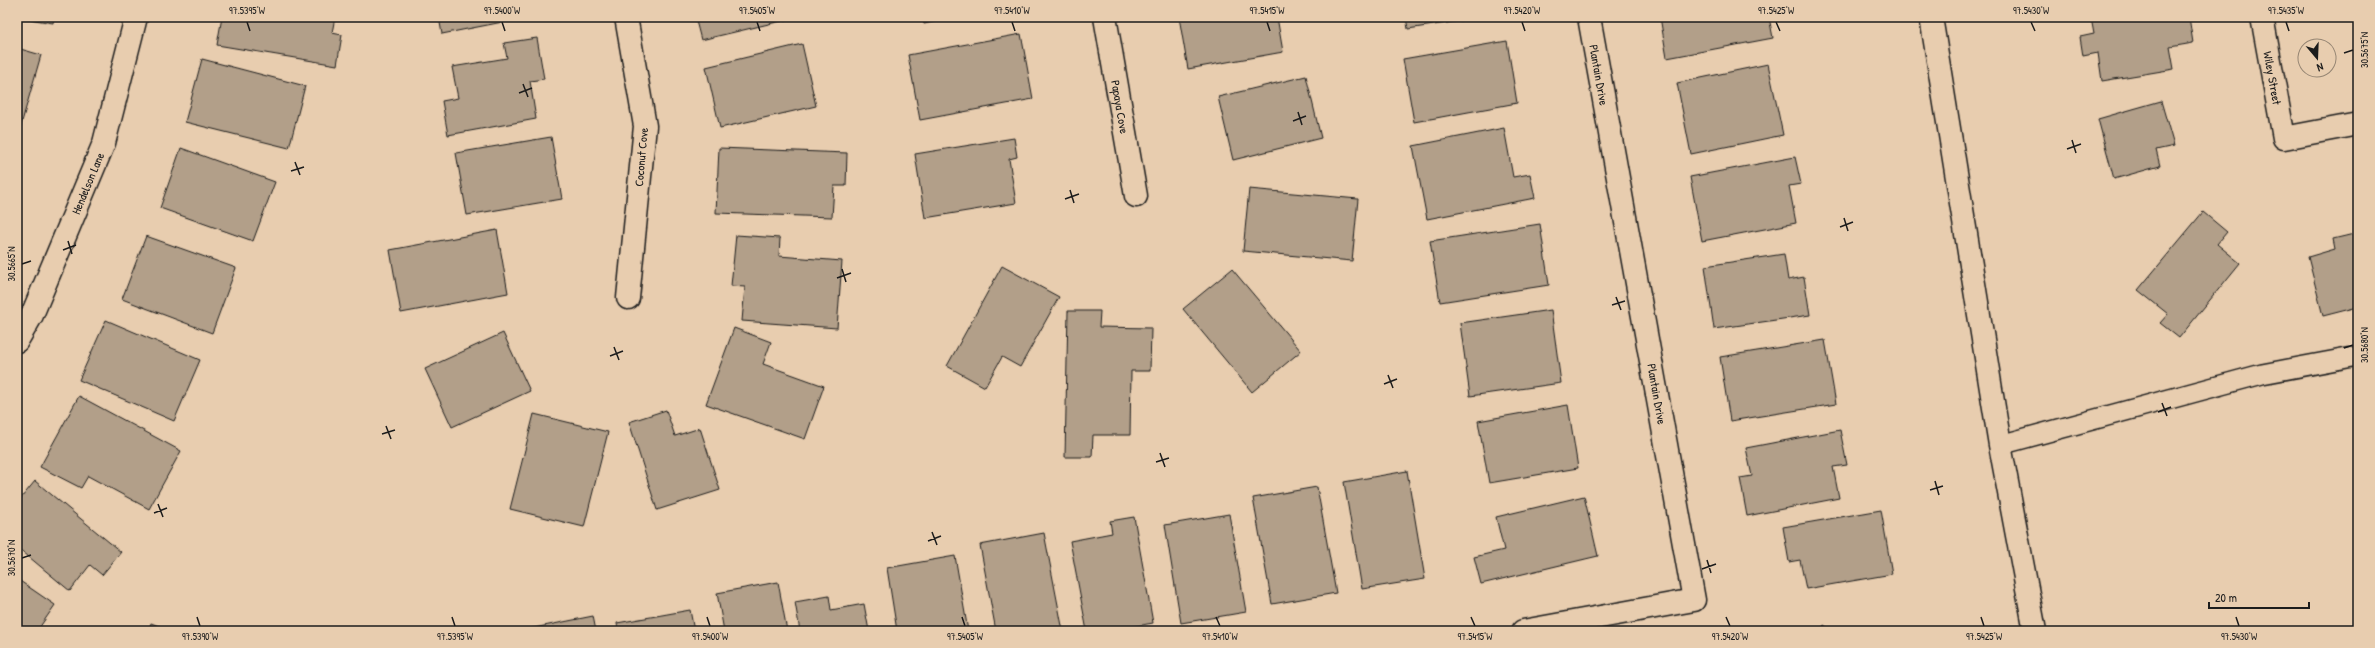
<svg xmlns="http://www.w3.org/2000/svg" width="2375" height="648" font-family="'Patrick Hand',sans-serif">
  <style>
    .building { fill: #b29f89; stroke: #1c1c1c }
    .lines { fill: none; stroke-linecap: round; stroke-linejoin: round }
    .lane-casing { stroke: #1c1c1c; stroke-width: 22 }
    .street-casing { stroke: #1c1c1c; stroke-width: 25 }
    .secondary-casing { stroke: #1c1c1c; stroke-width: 25 }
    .lane { stroke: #e8cdaf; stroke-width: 19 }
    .street { stroke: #e8cdaf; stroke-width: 22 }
    .secondary { stroke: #e8cdaf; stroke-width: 22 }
    .ticks { fill: none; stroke: #1c1c1c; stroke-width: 1.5 }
    .labels { text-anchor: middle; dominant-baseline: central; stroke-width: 4; stroke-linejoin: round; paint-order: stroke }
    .street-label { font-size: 12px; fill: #1c1c1c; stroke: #e8cdaf }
    .neatline { fill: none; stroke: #1c1c1c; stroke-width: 1.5 }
    .ticks-label { font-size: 10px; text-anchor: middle; fill: #1c1c1c }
  </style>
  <rect width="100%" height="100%" fill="#e8cdaf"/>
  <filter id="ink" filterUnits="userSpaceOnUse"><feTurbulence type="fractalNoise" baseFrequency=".025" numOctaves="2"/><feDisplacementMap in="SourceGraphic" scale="8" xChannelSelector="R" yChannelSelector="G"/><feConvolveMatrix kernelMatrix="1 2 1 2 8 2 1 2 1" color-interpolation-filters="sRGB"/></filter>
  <g filter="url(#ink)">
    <!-- building -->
    <g class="building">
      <path d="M17 17H54L53 23Z"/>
      <path d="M222 17H335L332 33 342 35 337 65 217 45Z"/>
      <path d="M439 17H528L442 34Z"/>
      <path d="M695 17H794V18L701 40Z"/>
      <path d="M922 17H955L924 24Z"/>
      <path d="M1179 17H1277L1283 52 1188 69Z"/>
      <path d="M1406 17H1485L1408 29Z"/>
      <path d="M1660 17H1769L1773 38 1667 58Z"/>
      <path d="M2189 17 2193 43 2170 47 2174 69 2102 81 2098 53 2083 56 2080 37 2094 34 2091 18Z"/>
      <path d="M1021 34 1033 99 920 120 908 55Z"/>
      <path d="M537 38 544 79 530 81 536 119 448 135 442 101 458 98 452 67 507 58 504 43Z"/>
      <path d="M1507 41 1517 103 1414 122 1403 59Z"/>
      <path d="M802 44 816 106 720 128 706 67Z"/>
      <path d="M17 48 41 55 19 132H17Z"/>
      <path d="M202 59 305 86 289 148 185 122Z"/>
      <path d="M1768 64 1783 135 1691 154 1677 83Z"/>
      <path d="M1306 76 1321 138 1233 160 1218 97Z"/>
      <path d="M2161 101 2174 146 2156 150 2160 166 2114 179 2098 119Z"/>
      <path d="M1504 128 1513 177 1530 174 1535 198 1427 219 1413 146Z"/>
      <path d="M551 137 562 199 467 215 456 153Z"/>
      <path d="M1014 138 1017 157 1009 159 1016 203 925 218 915 154Z"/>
      <path d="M181 148 275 182 253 241 160 208Z"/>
      <path d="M719 148 847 153 846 186H834L832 217 716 213Z"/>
      <path d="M1795 157 1801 184 1789 186 1796 223 1702 241 1690 177Z"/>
      <path d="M1249 189 1358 199 1352 261 1243 251Z"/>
      <path d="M2203 212 2227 232 2217 244 2240 263 2179 338 2160 323 2168 314 2138 290Z"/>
      <path d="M1540 224 1549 285 1440 302 1430 241Z"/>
      <path d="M497 230 508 293 401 313 390 250Z"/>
      <path d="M2358 233V307L2323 316 2308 257 2335 249 2333 239Z"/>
      <path d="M736 235 780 238 779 256 842 261 837 328 742 321 745 287 731 286Z"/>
      <path d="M146 236 236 268 212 333 122 299Z"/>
      <path d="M1784 254 1788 280 1804 277 1810 315 1714 329 1705 266Z"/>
      <path d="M1002 266 1059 297 1020 367 1002 357 985 387 947 366Z"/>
      <path d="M1232 269 1301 351 1252 392 1183 309Z"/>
      <path d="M1551 310 1561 383 1470 396 1460 323Z"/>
      <path d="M1068 311H1100L1099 327 1151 328 1150 371H1131L1130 435H1093L1092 457H1065Z"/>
      <path d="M106 320 200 360 174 421 79 380Z"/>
      <path d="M734 328 771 342 763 364 824 386 805 439 706 404Z"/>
      <path d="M503 333 530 391 452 427 425 369Z"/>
      <path d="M1825 340 1836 404 1730 421 1720 357Z"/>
      <path d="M79 396 181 451 149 509 88 476 81 488 40 467Z"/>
      <path d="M1568 405 1578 468 1489 483 1478 421Z"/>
      <path d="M666 410 675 436 700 428 720 490 657 510 629 422Z"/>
      <path d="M534 414 608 432 584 527 510 509Z"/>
      <path d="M1840 430 1847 465 1833 467 1839 498 1747 516 1740 478 1752 476 1746 448Z"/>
      <path d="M1407 471 1425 579 1362 589 1344 482Z"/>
      <path d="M35 481 121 552 102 575 90 565 70 591 17 547V503Z"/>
      <path d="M1317 487 1336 593 1272 604 1253 498Z"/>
      <path d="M1584 496 1598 556 1481 584 1474 557 1504 550 1496 517Z"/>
      <path d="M1881 510 1892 574 1806 589 1800 560 1789 562 1783 527Z"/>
      <path d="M1229 514 1246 612 1181 623 1165 525Z"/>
      <path d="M1134 517 1153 623 1109 631H1087L1070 541 1112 533 1110 521Z"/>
      <path d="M1044 533 1063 631H996L980 545Z"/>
      <path d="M955 556 968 631H897L887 568Z"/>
      <path d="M17 579 55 605 37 631H17Z"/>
      <path d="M778 582 787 631H724L717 593Z"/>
      <path d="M829 596 831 610 864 604 869 631H800L795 602Z"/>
      <path d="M690 610 694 631H618L617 623Z"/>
      <path d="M593 616 596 631H529V629Z"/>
      <path d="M151 623 172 631H148Z"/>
      <path d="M1824 625 1832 631H1820Z"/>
    </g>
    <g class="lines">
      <defs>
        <path id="lane" d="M2000 445 2262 374 2358 356"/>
        <g id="street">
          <path d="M626 17 645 126 628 298"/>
          <path id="s1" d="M1105 17 1136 196"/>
          <path id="s2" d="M2262 17 2284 138 2358 124"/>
          <path id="s3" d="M17 341 32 315 104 143 136 17"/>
          <path d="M1523 631 1694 600 1589 17"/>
        </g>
        <path id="secondary" d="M1931 17 2000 445 2035 631"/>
      </defs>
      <!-- lane casing -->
      <use href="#lane" class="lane-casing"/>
      <!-- street casing -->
      <use href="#street" class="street-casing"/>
      <!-- secondary casing -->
      <use href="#secondary" class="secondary-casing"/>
      <!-- lane -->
      <use href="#lane" class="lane"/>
      <!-- street -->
      <use href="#street" class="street"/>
      <!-- secondary -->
      <use href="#secondary" class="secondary"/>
    </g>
  </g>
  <!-- ticks -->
  <path class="ticks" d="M247 22 250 31M502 22 505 31M757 22 760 31M1012 22 1015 31M1267 22 1270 31M1522 22 1525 31M1776 22 1780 31M2031 22 2035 31M2286 22 2289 31M2344 53 2353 50M523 84 528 97M519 93 532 88M1298 112 1302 125M1293 121 1306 116M2072 140 2076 153M2067 149 2081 144M295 162 300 175M291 171 304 167M1070 190 1074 203M1065 199 1079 194M1844 218 1848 231M1840 227 1853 222M68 241 72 254M63 250 76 245M22 264 31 261M842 269 846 282M837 278 851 273M1616 297 1621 310M1612 305 1625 301M614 347 619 360M2344 348 2353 345M610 356 623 351M1388 375 1393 388M1384 384 1397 379M2162 403 2167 416M2158 412 2171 407M386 426 391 439M382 434 395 430M1160 453 1165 467M1156 462 1169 458M1935 481 1939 495M1930 490 1943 486M158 504 163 517M154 513 167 508M932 532 937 545M928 541 941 536M22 558 31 555M1707 560 1711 573M1702 569 1716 564M197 617 200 626M452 617 455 626M707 617 710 626M962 617 965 626M1216 617 1220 626M1471 617 1475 626M1726 617 1730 626M1981 617 1984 626M2236 617 2239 626"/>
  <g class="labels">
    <!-- street labels -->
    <g class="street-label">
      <text transform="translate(1599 75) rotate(80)">Plantain Drive</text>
      <text stroke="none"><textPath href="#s2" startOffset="62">Wiley Street</textPath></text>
      <text stroke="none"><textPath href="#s1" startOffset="91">Papaya Cove</textPath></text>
      <text transform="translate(641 157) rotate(-85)">Coconut Cove</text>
      <text stroke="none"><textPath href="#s3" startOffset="173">Hendelson Lane</textPath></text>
      <text transform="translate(1657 394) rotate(80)">Plantain Drive</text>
    </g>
  </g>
  <!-- margin -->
  <rect width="2375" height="648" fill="none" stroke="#e8cdaf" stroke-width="44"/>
  <!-- north arrow -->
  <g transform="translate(2317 58) rotate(161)"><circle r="19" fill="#e8cdaf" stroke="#968674"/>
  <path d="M0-3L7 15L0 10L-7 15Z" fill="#1c1c1c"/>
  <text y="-6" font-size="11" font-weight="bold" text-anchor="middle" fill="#1c1c1c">N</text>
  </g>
  <!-- scale -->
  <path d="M2209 602v6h100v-6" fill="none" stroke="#1c1c1c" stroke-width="2"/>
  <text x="2215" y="602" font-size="12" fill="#1c1c1c" stroke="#e8cdaf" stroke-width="3" paint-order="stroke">20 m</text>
  <rect x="22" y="22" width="2331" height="604" class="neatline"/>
  <g class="ticks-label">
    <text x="247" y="14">97.5395°W</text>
    <text x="502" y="14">97.5400°W</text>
    <text x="757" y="14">97.5405°W</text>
    <text x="1012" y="14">97.5410°W</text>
    <text x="1267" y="14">97.5415°W</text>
    <text x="1522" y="14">97.5420°W</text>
    <text x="1776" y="14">97.5425°W</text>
    <text x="2031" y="14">97.5430°W</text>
    <text x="2286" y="14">97.5435°W</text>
    <text transform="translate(2364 50) rotate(-90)" y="4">30.5675°N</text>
    <text transform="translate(11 264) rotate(-90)" y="4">30.5665°N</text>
    <text transform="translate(2364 345) rotate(-90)" y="4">30.5680°N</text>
    <text transform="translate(11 558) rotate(-90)" y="4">30.5670°N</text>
    <text x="200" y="640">97.5390°W</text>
    <text x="455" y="640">97.5395°W</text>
    <text x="710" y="640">97.5400°W</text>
    <text x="965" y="640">97.5405°W</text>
    <text x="1220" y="640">97.5410°W</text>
    <text x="1475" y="640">97.5415°W</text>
    <text x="1730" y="640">97.5420°W</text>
    <text x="1984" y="640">97.5425°W</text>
    <text x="2239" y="640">97.5430°W</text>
  </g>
</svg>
